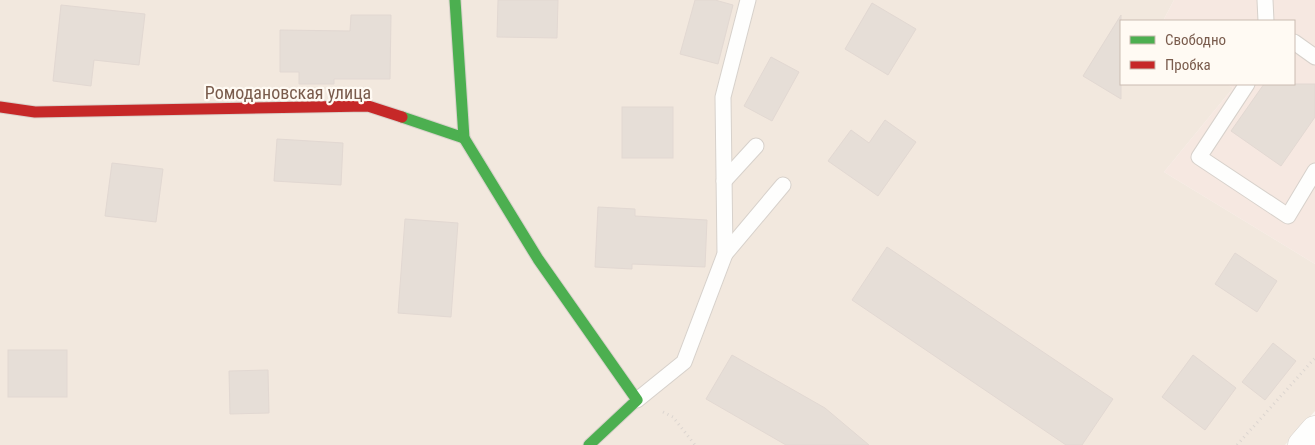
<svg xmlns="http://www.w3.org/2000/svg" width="1315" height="445" font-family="'Roboto Condensed',sans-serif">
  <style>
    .residential { fill: #f2e8de }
    .commercial { fill: #f6e8e1 }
    .building { fill: #e6ded7; stroke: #e2d8d2 }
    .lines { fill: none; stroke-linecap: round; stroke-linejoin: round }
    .lane-casing { stroke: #d7d1cb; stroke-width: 17 }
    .street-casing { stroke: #d7d1cb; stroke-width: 29 }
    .fast-casing { stroke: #d9d2cb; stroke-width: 13 }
    .jam-casing { stroke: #d9d2cb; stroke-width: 13 }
    .path { stroke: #dcd5d0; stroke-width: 3; stroke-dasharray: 1 4; stroke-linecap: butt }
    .lane { stroke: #fefefd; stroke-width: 15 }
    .street { stroke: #fefefd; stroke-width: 28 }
    .fast { stroke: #4caf50; stroke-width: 11 }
    .jam { stroke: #c62828; stroke-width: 11 }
    .labels { text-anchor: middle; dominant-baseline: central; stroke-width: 4.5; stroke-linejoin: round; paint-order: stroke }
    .street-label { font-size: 18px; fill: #7a5c4d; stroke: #fffaf3 }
  </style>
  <rect width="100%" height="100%" fill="#f9f5f0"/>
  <!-- residential -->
  <path class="residential" d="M0 0H1174L1163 21H1121V84H1227L1233 88 1164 172 1315 264V411L1285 445H0Z"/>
  <!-- commercial -->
  <path class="commercial" d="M1174 0H1315V264L1164 172 1233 88 1227 84H1294V21H1163Z"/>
  <!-- building -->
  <g class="building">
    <path d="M498 0H558L557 38 497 37Z"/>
    <path d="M695 0H715L733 5 718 64 680 54Z"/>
    <path d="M872 3 916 29 888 75 845 49Z"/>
    <path d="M61 5 145 14 139 65 94 60 91 86 53 81Z"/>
    <path d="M351 15H391L390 79H334V84H299V72H280V30L350 31Z"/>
    <path d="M1121 15V99L1083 76Z"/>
    <path d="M771 57 799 72 772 121 744 106Z"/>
    <path d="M1264 84H1315V117L1281 166 1231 131Z"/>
    <rect x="622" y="107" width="51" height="51"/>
    <path d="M885 120 916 142 878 196 828 161 851 130 869 143Z"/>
    <path d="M277 139 343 143 341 185 274 181Z"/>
    <path d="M112 163 163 169 156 222 105 216Z"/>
    <path d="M598 207 635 209V216L707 220 705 267 632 264V269L595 267Z"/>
    <path d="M405 219 458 223 451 317 398 313Z"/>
    <path d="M887 247 1113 399 1082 445H1066L852 300Z"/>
    <path d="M1235 253 1277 281 1257 312 1215 284Z"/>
    <path d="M1273 343 1296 361 1265 400 1242 382Z"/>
    <rect x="8" y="350" width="59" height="47"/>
    <path d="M732 355 825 408 869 445H786L706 399Z"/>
    <path d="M1193 355 1236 388 1205 430 1162 397Z"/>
    <path d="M268 370 269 413 230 414 229 371Z"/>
  </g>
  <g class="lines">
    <defs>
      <g id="lane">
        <path d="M1265 0 1266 21"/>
        <path d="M1294 42 1315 57"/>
        <path d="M1247 84 1199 157 1288 216 1315 171"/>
        <path d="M724 181 756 146"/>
        <path d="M725 254 783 185"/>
        <path d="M637 400 684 362 725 254 723 97 748 0"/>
      </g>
      <path id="street" d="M1302 445 1315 430"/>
      <g id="fast">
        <path d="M402 117 464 138 455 0"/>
        <path d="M464 138 538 259 637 400 589 445"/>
      </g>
      <path id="jam" d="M0 107 35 112 368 106 402 117"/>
    </defs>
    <!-- lane casing -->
    <use href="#lane" class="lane-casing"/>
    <!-- street casing -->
    <use href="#street" class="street-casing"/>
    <!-- fast casing -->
    <use href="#fast" class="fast-casing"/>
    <!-- jam casing -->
    <use href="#jam" class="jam-casing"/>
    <!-- path -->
    <g class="path">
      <path d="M663 412 673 417 695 445"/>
      <path d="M1237 445 1315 358"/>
    </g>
    <!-- lane -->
    <use href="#lane" class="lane"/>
    <!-- street -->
    <use href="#street" class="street"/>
    <!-- fast -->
    <use href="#fast" class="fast"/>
    <!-- jam -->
    <use href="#jam" class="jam"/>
  </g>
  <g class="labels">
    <!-- street labels -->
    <g class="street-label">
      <text x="288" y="92">Ромодановская улица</text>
    </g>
  </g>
  <!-- legend -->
  <rect x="1120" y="20" width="175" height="65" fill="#fffaf3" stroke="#cabbb1"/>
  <rect x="1130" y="36" width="25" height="8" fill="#4caf50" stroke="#cabbb1"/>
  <text x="1165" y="45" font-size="15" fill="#7a5c4d">Свободно</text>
  <rect x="1130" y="61" width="25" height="8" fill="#c62828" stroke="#cabbb1"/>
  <text x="1165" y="70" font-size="15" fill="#7a5c4d">Пробка</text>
</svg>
